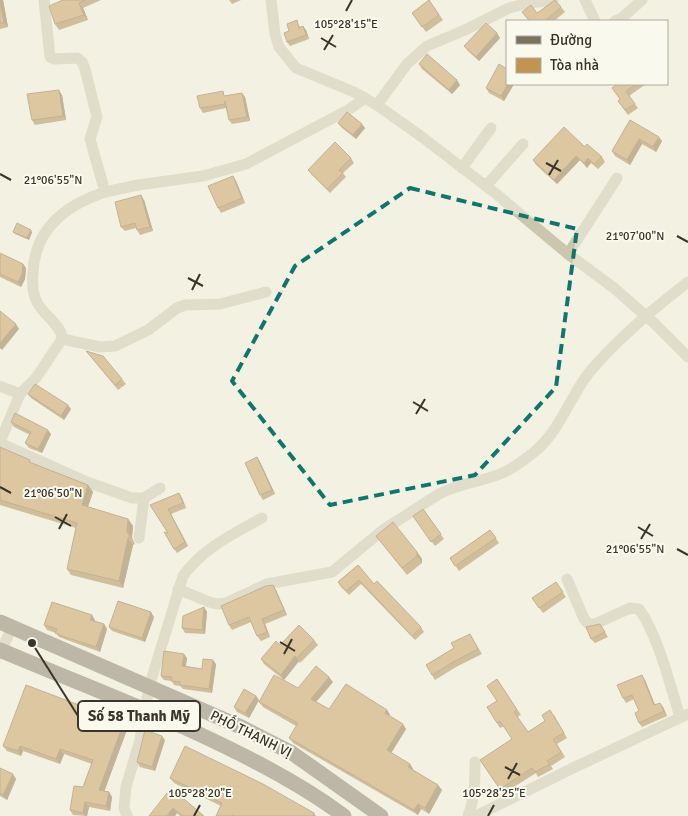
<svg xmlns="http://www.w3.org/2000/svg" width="688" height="816" font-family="Signika,sans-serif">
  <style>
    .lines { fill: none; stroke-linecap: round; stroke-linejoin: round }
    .minor { stroke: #cbc6ad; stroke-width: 11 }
    .major { stroke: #7b725d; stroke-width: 15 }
    .wall { fill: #a68046 }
    .shaded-wall { fill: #876839 }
    .building { fill: #c19551; stroke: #876839 }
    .marked { fill: none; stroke: #0f766e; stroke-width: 4; stroke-dasharray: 10 6; stroke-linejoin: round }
    .ticks { fill: none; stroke: #39352b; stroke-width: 2 }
    .labels { text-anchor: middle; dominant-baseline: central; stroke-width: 4; stroke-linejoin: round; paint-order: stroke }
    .street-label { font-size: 14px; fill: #39352b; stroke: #faf9ee }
    .ticks-label { font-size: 12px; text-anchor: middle; fill: #39352b; stroke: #faf9ee; stroke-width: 4; stroke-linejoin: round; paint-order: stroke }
    .leader { fill: none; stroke: #39352b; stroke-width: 2 }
    .callout-dot { fill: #39352b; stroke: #faf9ee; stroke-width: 2 }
    .callout { fill: #faf9ee; stroke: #39352b; stroke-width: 2 }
    .callout-label { font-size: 15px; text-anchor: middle; font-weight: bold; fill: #39352b }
  </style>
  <rect width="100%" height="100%" fill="#f3f1e1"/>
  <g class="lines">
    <!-- minor -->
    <g class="minor">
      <path d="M271 0 275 34 279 47 296 68 354 92 377 105 422 137 495 193 568 254 614 288 654 323 688 357"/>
      <path d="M585 0 595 21"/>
      <path d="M615 21 622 18 642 0"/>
      <path d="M377 105 407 64 427 46 465 30 509 8 524 4 553 0"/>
      <path d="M462 168 491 128"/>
      <path d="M486 186 523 144"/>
      <path d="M105 192 138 185 203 176 246 164 348 110 365 98"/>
      <path d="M568 254 617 178"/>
      <path d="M62 339 100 347 115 346 148 330 177 308 185 305 220 304 266 292"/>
      <path d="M0 386 20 394"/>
      <path d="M0 442 20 394 36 378 62 339C63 326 42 314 37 302 32 293 32 282 33 272 35 228 66 205 105 192L90 139 97 117 85 69 82 62 77 58 54 59 50 57 44 0"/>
      <path d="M0 443 87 482 132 498H144L160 488"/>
      <path d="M139 538 144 498"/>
      <path d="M567 579 584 619 589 624H595L630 608 639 609C658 635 670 685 680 717"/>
      <path d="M178 589 209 602 217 604 226 603 267 584 332 572 383 530 439 494C458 484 480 482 500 474 512 469 523 461 533 453 560 432 570 395 592 369 620 337 654 308 688 282"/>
      <path d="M0 654 12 627"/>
      <path d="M127 816 124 808 126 787 140 740 149 687 183 576C203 548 233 534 262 518"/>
      <path d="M468 816C475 798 475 781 475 762"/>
      <path d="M476 816 573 768 688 714"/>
    </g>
    <!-- major -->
    <g class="major">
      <path d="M0 622 241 727 292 753 381 816"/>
      <path d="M0 650C85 686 172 718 254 761 285 777 316 795 344 816"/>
    </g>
  </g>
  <!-- wall -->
  <g class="wall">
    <path d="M0 0H3L8 27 0 29Z"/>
    <path d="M63 0H101L83 8 88 20 59 30 55 24Z"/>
    <path d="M229 0H241L232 4Z"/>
    <path d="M429 0 443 20 426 32 412 13Z"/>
    <path d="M561 7 565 12 554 21H529L522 12 537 13Z"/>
    <path d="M299 25 300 27 306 30 309 39 290 46 287 42 289 31Z"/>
    <path d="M500 38 479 61 468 51 464 46Z"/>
    <path d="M419 64 460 85 452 94 422 69Z"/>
    <path d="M507 84H514L504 101 489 93 486 88Z"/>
    <path d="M617 84H646L629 96 638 108 628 115 618 101 620 99Z"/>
    <path d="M62 95 66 120 35 125 32 120Z"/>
    <path d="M226 96 245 97 250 121 232 124 229 120 226 108 203 113 200 108Z"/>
    <path d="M630 120 662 141 656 152 642 144 630 165 615 156 612 151Z"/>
    <path d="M338 123 365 128 356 139 342 128Z"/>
    <path d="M585 147 602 157 605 162 598 169 591 163 587 168 580 160 557 184 536 165 533 160Z"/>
    <path d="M351 158 354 163 343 173 346 177 330 193 311 174 308 170Z"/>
    <path d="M233 176 236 181 245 203 221 213 218 208Z"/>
    <path d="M144 200 153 231 140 235 136 228 125 231 121 227Z"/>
    <path d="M13 232H32L29 240 15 234Z"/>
    <path d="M0 254 23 264 26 268 25 279 21 287 0 277Z"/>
    <path d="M86 351 122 379 126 384 118 390Z"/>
    <path d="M28 394 71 409 64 420 31 398Z"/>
    <path d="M11 422 51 434 42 453 29 448 25 443 30 435 14 427Z"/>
    <path d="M0 447 32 463 88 485 93 492 88 507 128 519 133 526 132 538 135 544 133 545 123 588 71 575 67 569 76 528 0 505Z"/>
    <path d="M257 457 260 462 275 494 263 500 260 495Z"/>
    <path d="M179 493 182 498 186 508 171 514 188 546 177 553 174 549 168 533 150 505Z"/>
    <path d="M423 509 444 539 435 546 413 516Z"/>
    <path d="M490 530 499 543 459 571 450 558Z"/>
    <path d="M376 536 417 552 422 559V563L407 575Z"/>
    <path d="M358 565 374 584 421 627 424 632 415 640 361 584 349 595 341 587 338 582Z"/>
    <path d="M556 582 566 597 543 613 532 598Z"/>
    <path d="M276 590 287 615 265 624 270 637 261 641 257 636 251 622 232 630 229 625Z"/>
    <path d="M204 607 207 612 205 634 185 633 182 628Z"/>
    <path d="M154 617 145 642 112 631 109 627Z"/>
    <path d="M95 620V621L104 624 107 629 100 652 59 637 56 633 47 630 44 625Z"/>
    <path d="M600 624 608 637 595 643 591 639Z"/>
    <path d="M470 634 482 654 456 667 435 680 426 665 454 648Z"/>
    <path d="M314 640 318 645 300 663 299 661 284 680 264 664 261 659 280 645Z"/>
    <path d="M187 658 186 666 202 669 216 664 212 693 183 689 180 686 174 685 172 681 164 680 161 676Z"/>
    <path d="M497 679 521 715 517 717 528 732 554 715 567 738 557 744 565 757 551 766 553 769 538 777 536 773 503 794 480 760 512 739 504 726 500 728 487 707 497 701Z"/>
    <path d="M645 680 655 705 663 707 667 716 642 727 639 723V711L634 699 626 703 623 698Z"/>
    <path d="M333 682 316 702 329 709 387 710 390 715V716L406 729 391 753 410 764 413 769 412 770 442 790 429 814 421 809 418 815 293 743 289 738 296 726 263 707 259 702 298 688Z"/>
    <path d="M256 696 259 700 249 718 237 712 234 707Z"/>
    <path d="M128 727 104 791 109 792 112 797 110 811 89 807 87 816 73 815 70 810 83 787 92 764 64 754 60 764 23 751 21 756 7 751 3 746Z"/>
    <path d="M165 740 155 771 140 767 137 762Z"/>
    <path d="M0 768 16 779 7 800 0 796Z"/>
    <path d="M170 778 314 813 316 816H216L221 806 174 783Z"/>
    <path d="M171 788 204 816H180L177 813 175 816Z"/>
  </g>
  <!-- shaded-wall -->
  <g class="shaded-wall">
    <path d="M0 0H3L8 27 4 23Z"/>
    <path d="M79 3 83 8 88 20 84 15Z"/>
    <path d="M303 26 306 30 309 39 306 35Z"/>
    <path d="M497 33 500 38 479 61 476 57Z"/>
    <path d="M457 80 460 85 452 94 449 90Z"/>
    <path d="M508 84H514L504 101 501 96Z"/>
    <path d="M59 90 62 95 66 120 63 116Z"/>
    <path d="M242 93 245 97 250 121 247 117Z"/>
    <path d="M362 124 365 128 356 139 353 135Z"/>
    <path d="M659 137 662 141 656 152 653 147Z"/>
    <path d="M639 139 642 144 630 165 627 160Z"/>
    <path d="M576 156 580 160 557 184 554 180Z"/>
    <path d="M588 158 591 163 587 168 584 163Z"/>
    <path d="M233 176 236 181 245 203 242 198Z"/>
    <path d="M141 195 144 200 153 231 150 227Z"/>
    <path d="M31 230 32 232 29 240 27 238Z"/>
    <path d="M23 264 26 268 25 279 21 287 18 282Z"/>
    <path d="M16 324 19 329 2 350 0 348V343Z"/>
    <path d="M68 405 71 409 64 420 61 416Z"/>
    <path d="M48 430 51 434 42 453 38 449Z"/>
    <path d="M257 457 260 462 275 494 272 490Z"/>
    <path d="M88 485 93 492 86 512 82 505Z"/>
    <path d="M179 493 182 498 186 508 183 503Z"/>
    <path d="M168 509 171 514 188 546 185 542Z"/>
    <path d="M128 519 133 526 132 538 135 544 127 531Z"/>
    <path d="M128 538 133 545 123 588 119 581Z"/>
    <path d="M417 552 422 559V563L417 556Z"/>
    <path d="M273 585 276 590 287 615 284 610Z"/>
    <path d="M204 607 207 612 205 634 202 630Z"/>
    <path d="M151 612 154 617 145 642 142 638Z"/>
    <path d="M92 615 95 620 94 624 90 620Z"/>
    <path d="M262 619 265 624 270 637 267 632Z"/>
    <path d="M104 624 107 629 100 652 96 647Z"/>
    <path d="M184 654 187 658 185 670 182 666Z"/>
    <path d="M295 656 299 661 284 680 281 675Z"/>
    <path d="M213 660 216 664 212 693 209 689Z"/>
    <path d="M642 675 645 680 657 710 654 705Z"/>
    <path d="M329 677 333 682 314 704 311 699Z"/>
    <path d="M256 696 259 700 249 718 245 713Z"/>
    <path d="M660 703 663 707 667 716 664 711Z"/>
    <path d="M387 710 390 715 388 718 385 713Z"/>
    <path d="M124 722 128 727 103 795 99 790Z"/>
    <path d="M403 724 406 729 390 755 387 750Z"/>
    <path d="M162 736 165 740 155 771 152 767Z"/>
    <path d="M20 746 23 751 21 756 18 751Z"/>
    <path d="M60 749 64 754 60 764 56 759Z"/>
    <path d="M410 764 413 769 411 772 408 767Z"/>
    <path d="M13 774 16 779 7 800 3 795Z"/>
    <path d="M438 785 442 790 429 814 425 808Z"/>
    <path d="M109 792 112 797 110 811 106 806Z"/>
    <path d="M85 802 89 807 87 816H86L83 813Z"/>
    <path d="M418 804 421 809 418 815 414 810Z"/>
    <path d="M173 808 177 813 175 816H167Z"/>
  </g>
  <!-- building -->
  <g class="building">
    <path d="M0 0 4 23H0Z"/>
    <path d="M63 0H85L79 3 84 15 55 24 49 6Z"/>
    <path d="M429 0 439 15 422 27 412 13Z"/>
    <path d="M555 0 561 7 545 21H530L522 12 531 5 537 13Z"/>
    <path d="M297 20 299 28 303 26 306 35 287 42 284 33 289 31 287 24Z"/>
    <path d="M486 23 497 33 476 57 464 46Z"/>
    <path d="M427 54 457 80 449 90 419 64Z"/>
    <path d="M499 64 507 69V84H508L501 96 486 88Z"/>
    <path d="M617 84H637L626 91 635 104 625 110 618 101 620 99 612 88Z"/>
    <path d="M59 90 63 116 32 120 27 94Z"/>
    <path d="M223 91 224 96 242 93 247 117 229 120 225 101V104L200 108 197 96Z"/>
    <path d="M347 112 362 124 353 135 338 123Z"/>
    <path d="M630 120 659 137 653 147 639 139 627 160 612 151Z"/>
    <path d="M564 127 585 147 587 144 602 157 594 164 588 158 584 163 576 156 554 180 533 160Z"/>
    <path d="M335 142 351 158 339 170 343 173 327 189 308 170Z"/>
    <path d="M233 176 242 198 218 208 208 186Z"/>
    <path d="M141 195 150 227 137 230 135 223 121 227 115 202Z"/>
    <path d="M17 223 31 230 27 238 13 232Z"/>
    <path d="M0 253 23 264 22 274 18 282 0 274Z"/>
    <path d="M0 311 16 324 0 343Z"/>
    <path d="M86 351 103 356 122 379 115 385Z"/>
    <path d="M35 384 68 405 61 416 28 394Z"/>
    <path d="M15 413 48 430 38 449 25 443 31 432 11 422Z"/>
    <path d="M0 447 30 460 29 462 88 485 82 505 128 519 127 531 130 537 128 538 119 581 67 569 77 523 0 500Z"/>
    <path d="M257 457 272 490 260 495 245 463Z"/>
    <path d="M179 493 183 503 168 509 185 542 174 549 164 532 168 533 150 505Z"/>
    <path d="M423 509 441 534 431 542 413 516Z"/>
    <path d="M393 522 417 552V556L402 568 376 536Z"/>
    <path d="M490 530 496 538 455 566 450 558Z"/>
    <path d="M358 565 374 584 377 581 421 627 412 636 359 580 346 591 338 582Z"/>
    <path d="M556 582 563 592 539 608 532 598Z"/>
    <path d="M273 585 284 610 262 619 267 632 257 636 249 617 229 625 221 606 266 586Z"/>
    <path d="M118 601 151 612 142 638 109 627Z"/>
    <path d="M52 602 92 615 90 620 104 624 96 647 62 636 55 633 57 629 44 625Z"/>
    <path d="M204 607 202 630 182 628 183 616Z"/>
    <path d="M600 624 605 632 591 639 586 627Z"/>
    <path d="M299 625 314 640 297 658 295 656 281 675 261 659 276 641 280 645Z"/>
    <path d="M470 634 478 649 453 662 432 675 426 665 454 648 451 643Z"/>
    <path d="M164 651 184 654 182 666 202 669 203 659 213 660 209 689 180 685V682L171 681 172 677 161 676Z"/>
    <path d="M316 666 329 677 311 699 329 709 346 684 387 710 385 713 403 724 387 750 410 764 408 767 438 785 425 808 418 804 414 810 289 738 298 723 259 702 274 675 298 688Z"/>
    <path d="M642 675 654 705 660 703 664 711 639 723 635 713 639 711 632 695 623 698 617 685Z"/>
    <path d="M497 679 517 710 514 712 528 732 545 721 542 715 550 710 564 733 553 739 561 752 547 761 550 764 535 772 532 768 500 789 480 760 512 739 500 721 497 723 487 707 497 701 487 686Z"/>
    <path d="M26 685 124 722 99 790 109 792 106 806 85 802 83 813 70 810 74 786 83 787 93 760 60 749 56 759 20 746 18 751 3 746Z"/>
    <path d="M244 689 256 696 245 713 234 707Z"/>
    <path d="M145 730 162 736 152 767 137 762Z"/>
    <path d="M185 746 263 784 314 813 313 816H234L232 815V816H216L222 803 170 778Z"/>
    <path d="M0 768 13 774 3 795 0 793Z"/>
    <path d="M171 788 204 816H183L173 808 167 816H149Z"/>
  </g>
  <!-- marked area -->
  <path d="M0 0H688V816H0ZM410 188 577 229 556 387 475 475 330 505 232 381 295 266Z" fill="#f3f1e1" fill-opacity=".55" fill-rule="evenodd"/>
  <path class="marked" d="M410 188 577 229 556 387 475 475 330 505 232 381 295 266Z"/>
  <!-- ticks -->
  <path class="ticks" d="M346 11 352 0M321 38 336 47M324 50 333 35M546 163 561 171M0 174 11 180M549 175 558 160M677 236 688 242M188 278 203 286M192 290 200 274M413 402 428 411M416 414 425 399M0 487 11 493M55 517 71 526M638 527 653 536M59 529 67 514M641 539 650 524M677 549 688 555M280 642 295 651M284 654 292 639M505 767 520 775M508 779 517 763M194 816 200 805M488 816 494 805"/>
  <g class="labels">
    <!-- street labels -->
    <g class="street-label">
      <text transform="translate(251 734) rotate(26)">PHỐ THANH VỊ</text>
    </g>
  </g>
  <g class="ticks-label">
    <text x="346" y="28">105°28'15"E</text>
    <text x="53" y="184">21°06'55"N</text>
    <text x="635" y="240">21°07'00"N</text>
    <text x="53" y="497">21°06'50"N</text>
    <text x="635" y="553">21°06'55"N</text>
    <text x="200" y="797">105°28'20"E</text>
    <text x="494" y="797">105°28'25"E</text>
  </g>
  <!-- callouts -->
  <path class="leader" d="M32 643L78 716"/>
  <circle class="callout-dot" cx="32" cy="643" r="5"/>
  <rect class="callout" x="78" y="701" width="122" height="30" rx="5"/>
  <g class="callout-label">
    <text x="139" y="721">Số 58 Thanh Mỹ</text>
  </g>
  <!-- legend -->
  <rect x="506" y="20" width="162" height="65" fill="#faf9ee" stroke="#adaba0"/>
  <rect x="516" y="36" width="25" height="8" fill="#7b725d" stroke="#adaba0"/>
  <text x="550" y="45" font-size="15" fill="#39352b">Đường</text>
  <rect x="516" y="58" width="25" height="15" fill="#c19551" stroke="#adaba0"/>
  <text x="550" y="70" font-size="15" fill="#39352b">Tòa nhà</text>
</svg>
